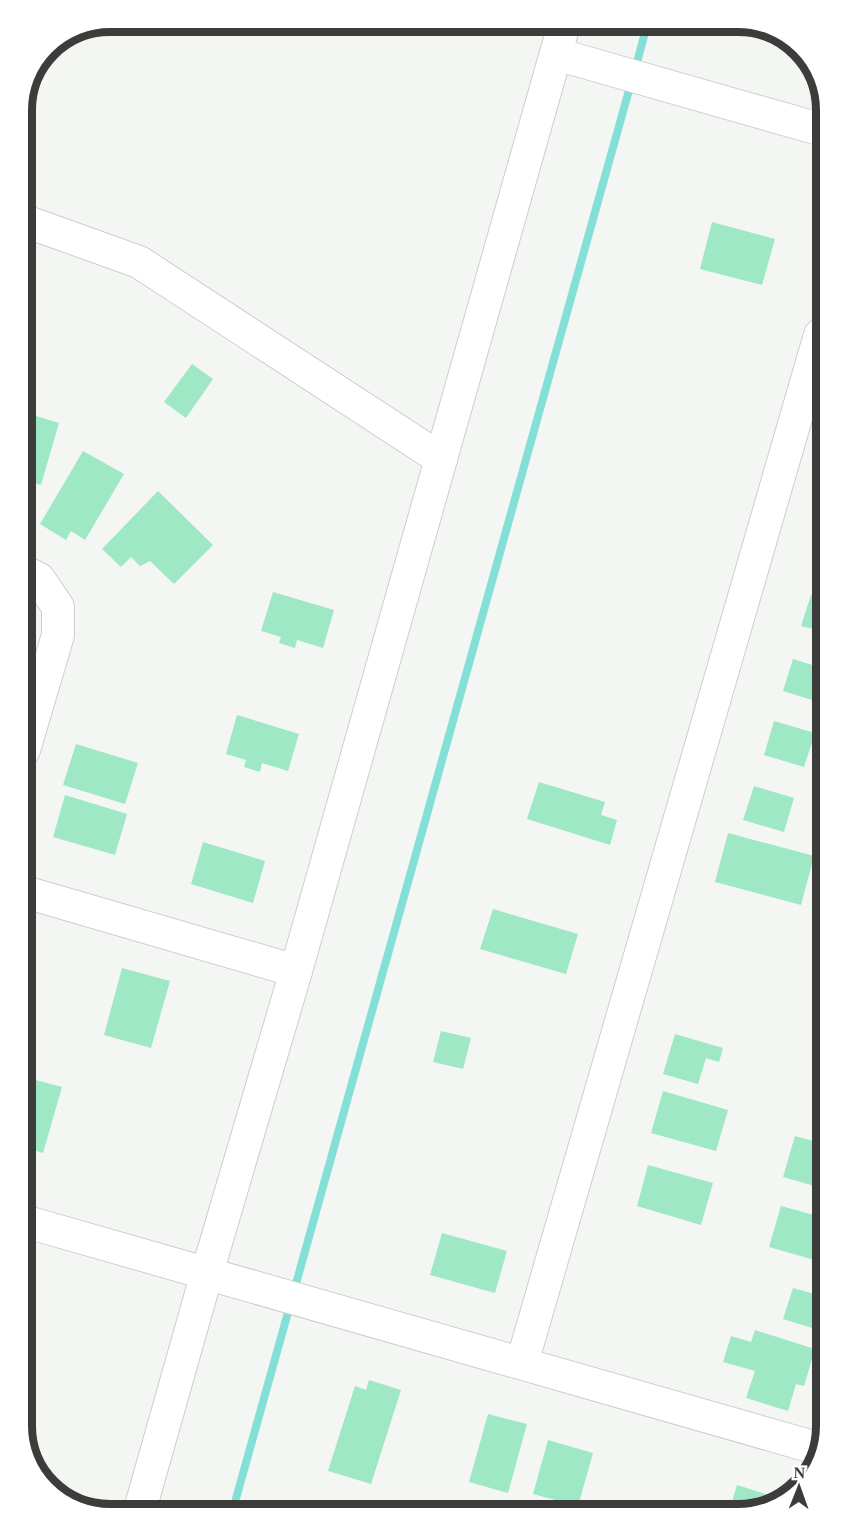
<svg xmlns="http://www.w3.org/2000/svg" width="847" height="1535" font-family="Georgia,serif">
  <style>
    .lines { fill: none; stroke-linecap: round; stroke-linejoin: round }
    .stream { stroke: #84e0d7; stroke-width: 8 }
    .building { fill: #9ee8c5 }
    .minor-casing { stroke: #cccfcc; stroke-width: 34 }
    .minor { stroke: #fff; stroke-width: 32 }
    .rim { fill: none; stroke: #3c3c3b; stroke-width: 8 }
  </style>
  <rect width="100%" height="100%" fill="#f4f6f3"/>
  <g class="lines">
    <!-- stream -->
    <g class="stream">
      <path d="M635 70 648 21"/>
      <path d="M232 1513 631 83"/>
    </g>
  </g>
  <!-- building -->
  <g class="building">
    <path d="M791 42 804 57 788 52Z"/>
    <path d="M712 222 775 239 762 285 700 269Z"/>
    <path d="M192 364 213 379 186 418 164 402Z"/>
    <path d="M23 412 59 423 41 485 23 480Z"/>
    <path d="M83 451 124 474 85 540 71 531 66 540 40 524Z"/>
    <path d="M158 491 213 545 174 584 150 561 140 566 131 557 121 567 102 549Z"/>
    <path d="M273 592 334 610 323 648 297 640 295 648 279 643 281 637 261 631Z"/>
    <path d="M811 595 822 598V631L801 626Z"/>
    <path d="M793 659 822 668V703L783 691Z"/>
    <path d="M237 715 299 734 288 771 262 763 260 772 244 767 246 760 226 754Z"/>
    <path d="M774 721 815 733 804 767 764 755Z"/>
    <path d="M76 744 138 763 125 804 63 785Z"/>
    <path d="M539 782 605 802 601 815 617 820 610 845 527 819Z"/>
    <path d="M754 786 794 798 784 832 743 820Z"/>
    <path d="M65 795 127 814 115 855 53 837Z"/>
    <path d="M728 833 814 856 801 905 715 882Z"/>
    <path d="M203 842 265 861 253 903 191 884Z"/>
    <path d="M493 909 578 934 566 974 480 949Z"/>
    <path d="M122 968 170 981 151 1048 104 1035Z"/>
    <path d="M441 1031 471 1038 463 1069 433 1062Z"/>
    <path d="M675 1034 723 1048 719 1062 706 1058 698 1084 663 1074Z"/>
    <path d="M28 1078 62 1087 43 1153 26 1148V1087Z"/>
    <path d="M663 1091 728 1110 716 1151 651 1133Z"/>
    <path d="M795 1136 824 1144 825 1189 783 1177Z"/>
    <path d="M648 1165 713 1183 701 1225 637 1206Z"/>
    <path d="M781 1206 825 1218V1263L769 1247Z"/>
    <path d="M442 1233 507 1251 495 1293 430 1275Z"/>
    <path d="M793 1288 825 1297V1332L783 1319Z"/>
    <path d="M755 1330 815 1349 804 1386 796 1384 788 1411 746 1398 755 1371 723 1362 731 1336 751 1342Z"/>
    <path d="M369 1380 401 1390 371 1484 328 1471 355 1386 366 1390Z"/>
    <path d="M488 1414 527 1424 508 1493 469 1482Z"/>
    <path d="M548 1440 593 1453 578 1506 533 1494Z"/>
    <path d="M737 1485 775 1497 773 1506 730 1508Z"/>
  </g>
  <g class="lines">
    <defs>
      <g id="minor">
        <path d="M556 54 819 129"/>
        <path d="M22 220 139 262 441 459"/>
        <path d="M23 571 39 579 58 607V635L24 750"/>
        <path d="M25 892 296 971"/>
        <path d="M27 1222 820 1449"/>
        <path d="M522 1363 820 335"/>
        <path d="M139 1513 207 1273 296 971 565 21"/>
      </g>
    </defs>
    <!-- minor casing -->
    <use href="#minor" class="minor-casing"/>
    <!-- minor -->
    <use href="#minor" class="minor"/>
  </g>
  <!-- crop -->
  <path d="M0 0H847V1535H0ZM110 32H738A78 78 0 0 1 816 110V1426A78 78 0 0 1 738 1504H110A78 78 0 0 1 32 1426V110A78 78 0 0 1 110 32Z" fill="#fff" fill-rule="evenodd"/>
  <path class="rim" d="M110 32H738A78 78 0 0 1 816 110V1426A78 78 0 0 1 738 1504H110A78 78 0 0 1 32 1426V110A78 78 0 0 1 110 32Z"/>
  <!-- north arrow -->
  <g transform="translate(799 1487) rotate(1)" stroke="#ffffff" stroke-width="4.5" paint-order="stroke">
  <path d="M0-4.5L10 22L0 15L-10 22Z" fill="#3c3c3b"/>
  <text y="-9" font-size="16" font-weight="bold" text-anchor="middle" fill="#3c3c3b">N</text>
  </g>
</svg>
